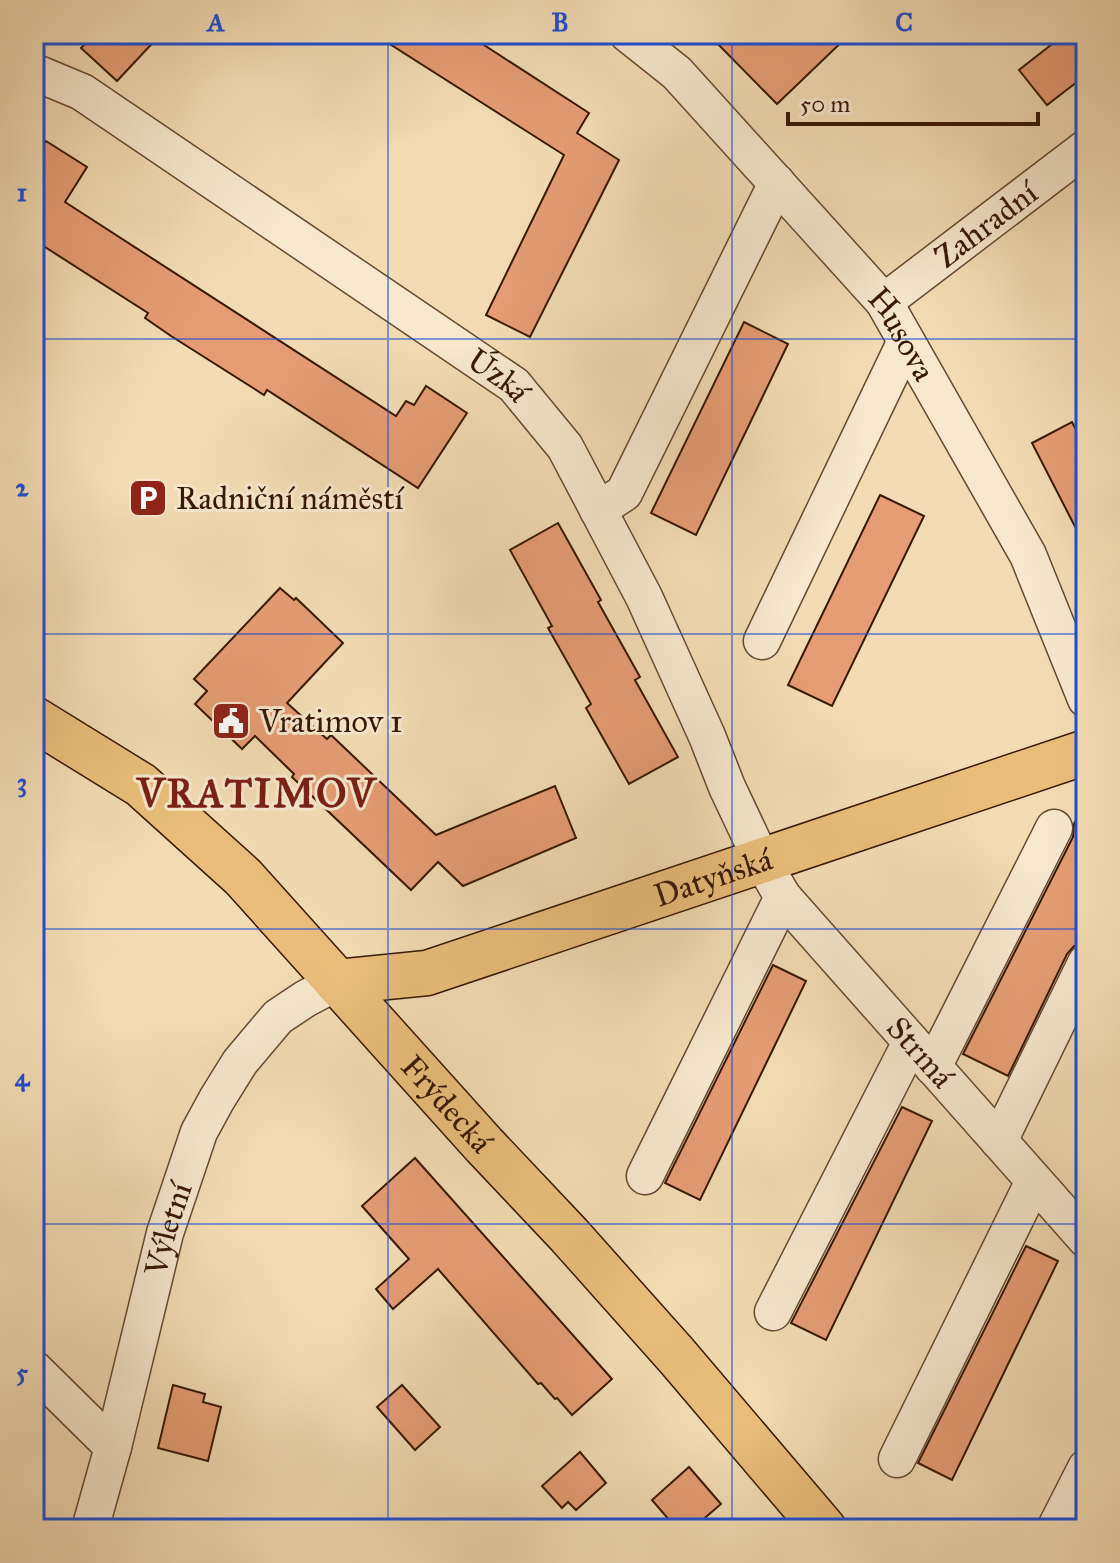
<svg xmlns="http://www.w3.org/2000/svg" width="1120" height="1563" font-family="'IM FELL Great Primer',serif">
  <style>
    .building { fill: #e69d74; stroke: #371704; stroke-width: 2 }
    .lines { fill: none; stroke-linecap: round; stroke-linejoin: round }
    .minor-casing { stroke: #664830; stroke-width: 39 }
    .major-casing { stroke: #371704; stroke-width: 47 }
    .minor { stroke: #f7e8ce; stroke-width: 36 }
    .major { stroke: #eabe7a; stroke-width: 44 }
    .grid { fill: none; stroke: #1d4ed8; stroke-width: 2; stroke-opacity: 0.55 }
    .labels { text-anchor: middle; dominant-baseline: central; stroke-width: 6; stroke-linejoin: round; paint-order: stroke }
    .street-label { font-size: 32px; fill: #371704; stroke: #f7e8ce }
    .poi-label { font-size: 32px; fill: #371704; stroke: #f7e8ce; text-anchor: start }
    .district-label { font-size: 40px; font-weight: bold; letter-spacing: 2px; fill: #7a1f14; stroke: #f7e8ce }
    .neatline { fill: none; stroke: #1d4ed8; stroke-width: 3 }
    .grid-label { font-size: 26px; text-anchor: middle; font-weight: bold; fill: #1d4ed8 }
  </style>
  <rect width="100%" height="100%" fill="#f3dcb3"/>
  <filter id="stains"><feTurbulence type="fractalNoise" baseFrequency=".0025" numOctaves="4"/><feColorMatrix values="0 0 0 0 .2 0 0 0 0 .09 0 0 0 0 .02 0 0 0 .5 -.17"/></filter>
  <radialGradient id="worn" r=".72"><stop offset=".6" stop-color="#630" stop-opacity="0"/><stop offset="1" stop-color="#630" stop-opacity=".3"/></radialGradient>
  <!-- building -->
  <g class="building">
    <path d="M94 34H161L117 81 81 48Z"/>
    <path d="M374 34H467L589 113 577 133 619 160 530 337 486 315 564 155Z"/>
    <path d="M708 34H850L777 104Z"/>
    <path d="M1065 34H1086V75L1047 105 1019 70Z"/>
    <path d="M46 141 87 167 65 202 396 416 406 401 414 405 426 386 467 413 418 488 267 390 264 395 171 336 145 318 148 313 34 240V159Z"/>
    <path d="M744 322 788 344 696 535 651 513Z"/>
    <path d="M1072 422 1086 449V548L1032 443Z"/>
    <path d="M880 495 924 516 832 706 788 685Z"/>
    <path d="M558 523 601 600 598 602 640 677 635 680 678 757 629 784 586 708 591 704 548 628 552 626 510 550Z"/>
    <path d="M280 588 294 600 296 598 343 643 287 703 327 739 331 735 436 835 555 786 576 838 463 886 438 862 411 890 292 777 294 774 255 736 242 749 195 704 207 691 194 679Z"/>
    <path d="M1086 800V929L1079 944 1074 946 1067 954 1008 1076 963 1054 1073 837 1074 824Z"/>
    <path d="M773 965 806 981 700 1200 665 1183Z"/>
    <path d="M902 1107 932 1121 826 1340 791 1323Z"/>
    <path d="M415 1158 612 1379 572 1415 557 1398 555 1399 541 1383 538 1384 438 1269 393 1309 376 1289 409 1259 362 1206Z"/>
    <path d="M1026 1246 1058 1261 952 1480 918 1463Z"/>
    <path d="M173 1385 205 1394 203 1402 221 1407 208 1461 158 1448Z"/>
    <path d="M402 1385 440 1427 415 1450 377 1407Z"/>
    <path d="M580 1452 606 1483 576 1510 568 1502 562 1508 542 1486Z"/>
    <path d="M689 1467 721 1504 692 1529H677L652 1500Z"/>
  </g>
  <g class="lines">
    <defs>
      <g id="minor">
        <path id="s1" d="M628 34 677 73 884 302 1028 555 1086 699"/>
        <path id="s2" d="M34 72 82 92 514 385 565 447 644 597 707 736 727 787 762 861 783 897 1086 1239"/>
        <path id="s3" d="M884 302 1086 148"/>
        <path d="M598 510 624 493 777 183"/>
        <path d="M762 641 906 341"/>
        <path d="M933 1067 1054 828"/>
        <path d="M999 1141 1086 963"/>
        <path d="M645 1176 783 897"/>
        <path d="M773 1312 911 1042"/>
        <path d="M34 1369 113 1447"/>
        <path d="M897 1459 1034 1181"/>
        <path id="s4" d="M90 1529 113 1447 165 1233 199 1132 217 1099 240 1062 278 1017 305 999 337 982"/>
        <path d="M1055 1529 1086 1468"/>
      </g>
      <g id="major">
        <path id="s5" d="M34 719 141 785 243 877 484 1145 569 1235 676 1355 824 1529"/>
        <path id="s6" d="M337 982 427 973 1086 752"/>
      </g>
    </defs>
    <!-- minor casing -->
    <use href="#minor" class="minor-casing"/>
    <!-- major casing -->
    <use href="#major" class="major-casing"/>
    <!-- minor -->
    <use href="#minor" class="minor"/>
    <!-- major -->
    <use href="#major" class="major"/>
  </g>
  <!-- grid -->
  <path class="grid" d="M388 34V1529M732 34V1529M34 339H1086M34 634H1086M34 929H1086M34 1224H1086"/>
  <!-- icons -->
  <defs>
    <symbol id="parking-square" viewBox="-11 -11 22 22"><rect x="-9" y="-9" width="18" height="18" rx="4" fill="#8f2418" stroke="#f7e8ce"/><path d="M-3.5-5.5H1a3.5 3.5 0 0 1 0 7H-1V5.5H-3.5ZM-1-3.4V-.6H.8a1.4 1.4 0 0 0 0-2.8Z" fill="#fff"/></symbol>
    <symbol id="civic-square" viewBox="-11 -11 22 22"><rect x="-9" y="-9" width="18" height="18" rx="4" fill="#8f2418" stroke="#f7e8ce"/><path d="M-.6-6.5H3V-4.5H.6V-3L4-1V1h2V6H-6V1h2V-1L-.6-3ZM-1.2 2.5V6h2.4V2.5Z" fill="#fff"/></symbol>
  </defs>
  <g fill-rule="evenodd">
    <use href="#parking-square" x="126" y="476" width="44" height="44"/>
    <use href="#civic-square" x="209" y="699" width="44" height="44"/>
  </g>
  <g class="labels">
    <!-- street labels -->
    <g class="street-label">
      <text stroke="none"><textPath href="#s3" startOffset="128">Zahradní</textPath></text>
      <text stroke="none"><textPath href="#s1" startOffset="408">Husova</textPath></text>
      <text stroke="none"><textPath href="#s2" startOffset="556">Úzká</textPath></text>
      <text stroke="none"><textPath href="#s6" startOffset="392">Datyňská</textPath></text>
      <text stroke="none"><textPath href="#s2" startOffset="1362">Strmá</textPath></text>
      <text stroke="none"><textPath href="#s5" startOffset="568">Frýdecká</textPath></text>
      <text stroke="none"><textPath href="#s4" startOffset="310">Výletní</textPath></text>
    </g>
    <!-- poi labels -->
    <g class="poi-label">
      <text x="176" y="498">Radniční náměstí</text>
      <text x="259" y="721">Vratimov 1</text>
    </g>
    <!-- district labels -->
    <g class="district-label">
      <text x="257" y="793">VRATIMOV</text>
    </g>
  </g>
  <!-- margin -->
  <rect width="1120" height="1563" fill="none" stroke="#f3dcb3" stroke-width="88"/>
  <!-- scale -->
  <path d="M788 112v12h250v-12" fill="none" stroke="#371704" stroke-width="4"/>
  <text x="800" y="112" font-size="24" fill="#371704" stroke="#f7e8ce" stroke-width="6" paint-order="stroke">50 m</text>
  <rect x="44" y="44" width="1032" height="1475" class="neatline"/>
  <g class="grid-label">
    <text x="216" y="31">A</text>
    <text x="560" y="31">B</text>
    <text x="904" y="31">C</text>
    <text x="22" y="201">1</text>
    <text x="22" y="496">2</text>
    <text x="22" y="791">3</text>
    <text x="22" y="1086">4</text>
    <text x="22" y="1381">5</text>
  </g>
  <rect width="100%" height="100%" filter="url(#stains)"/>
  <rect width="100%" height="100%" fill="url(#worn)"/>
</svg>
